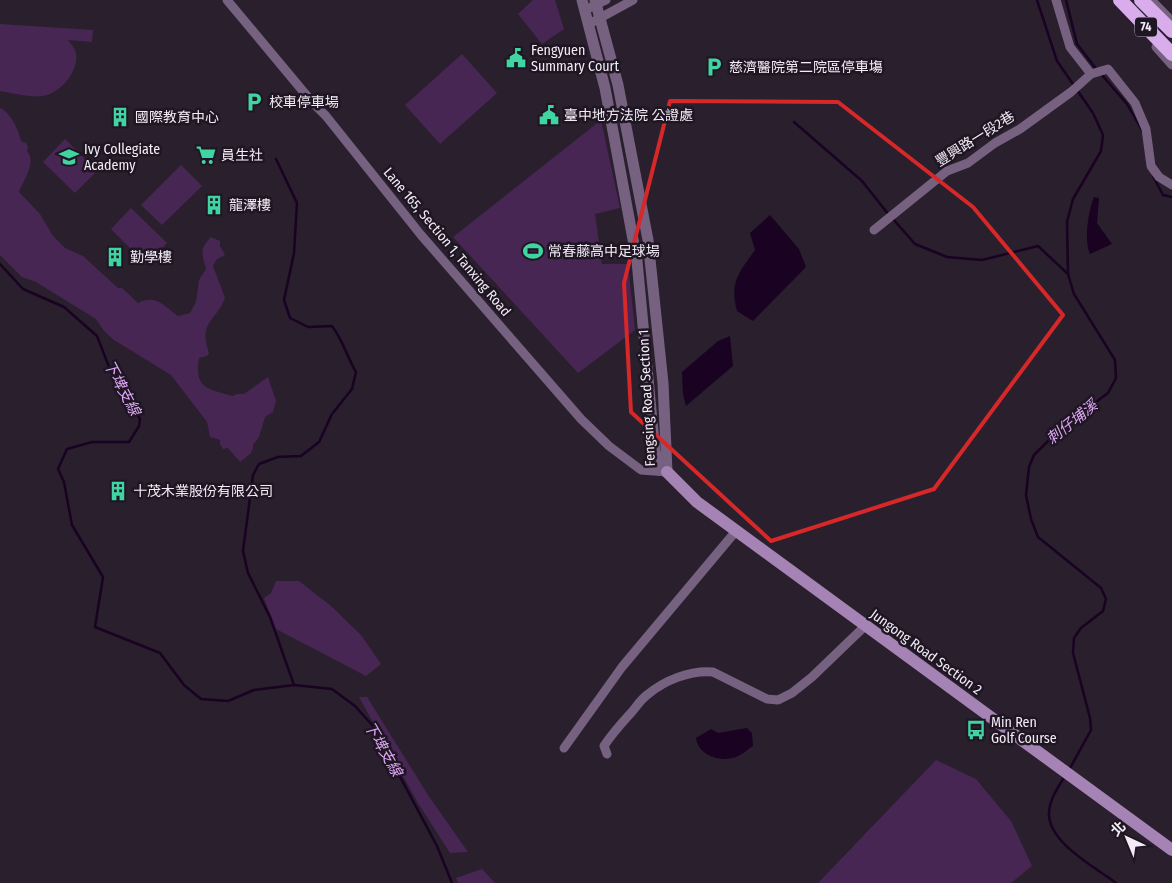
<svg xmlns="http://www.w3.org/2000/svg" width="1172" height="883" font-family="'Fira Sans Condensed','Noto Sans TC',sans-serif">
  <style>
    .green { fill: #472654 }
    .water { fill: #1a0223 }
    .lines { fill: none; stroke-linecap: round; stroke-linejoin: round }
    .stream { stroke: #1a0223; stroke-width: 2.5 }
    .minor { stroke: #776180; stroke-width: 9 }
    .tertiary { stroke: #776180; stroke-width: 11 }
    .secondary { stroke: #a683b5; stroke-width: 12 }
    .trunk { stroke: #d9acec; stroke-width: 14 }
    .marked { fill: none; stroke: #d62828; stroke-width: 4; stroke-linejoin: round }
    .labels { text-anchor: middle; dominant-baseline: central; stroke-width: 5; stroke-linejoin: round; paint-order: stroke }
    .shield { fill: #1f1623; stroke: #b3acb7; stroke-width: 1 }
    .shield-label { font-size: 12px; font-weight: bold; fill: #f3ecf6 }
    .poi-label { font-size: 14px; fill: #f3ecf6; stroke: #1f1623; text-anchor: start }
    .street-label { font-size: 14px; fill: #f3ecf6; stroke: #1f1623 }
    .water-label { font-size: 15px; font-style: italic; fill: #dfa8f5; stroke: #1f1623 }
  </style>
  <rect width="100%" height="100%" fill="#291f2d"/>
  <!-- green -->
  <g class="green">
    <path d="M533 0H555L564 29 542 44 518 14Z"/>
    <path d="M0 24 93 30 92 42 68 40C71 44 75 48 76 53 79 71 61 93 43 96 31 98 12 93 0 91Z"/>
    <path d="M462 54 497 93 440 144 405 105Z"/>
    <path d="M0 108C10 112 19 130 21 141L26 143 28 147 27 151C37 162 23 181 19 192L40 214 53 236 65 248 83 256 118 288H122L138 303C156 294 163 305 178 316L190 313 196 302 199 280 206 269C202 254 199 249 211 237L220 241V246L225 255 217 259 213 266 225 298C216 322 198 321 209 353L207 356 199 358C194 389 208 389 233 396L237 394H244L268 377 276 401 273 412 265 417 259 437 253 445V449L250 454 240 462 228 448 223 449 220 444V440L210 437 207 422 171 375 114 340 104 331 96 319 36 282 22 277 0 255Z"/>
    <path d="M601 120 620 208 595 214 602 264H628L635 330 578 373 453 237Z"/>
    <path d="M65 139 97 171 75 193 43 162Z"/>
    <path d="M181 165 202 186 162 225 141 205Z"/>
    <path d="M131 208 167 243 146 264 111 229Z"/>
    <path d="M276 581H299L331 606 361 635 381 664 366 676 276 629 264 598 271 593Z"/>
    <path d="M359 697H367L428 795 468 852 450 853 418 803Z"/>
    <path d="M936 760 976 779 1011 821 1032 866 1011 883H818Z"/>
    <path d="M482 869 495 883H458L456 878Z"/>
  </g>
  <!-- water -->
  <g class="water">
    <path d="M1094 197 1099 198 1097 223 1112 244 1090 254C1084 240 1088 212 1094 197Z"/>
    <path d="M770 215 799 249 806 267 753 321 737 311C729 282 739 273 755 250L750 233Z"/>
    <path d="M730 336 733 366 686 406 683 394 682 372 718 341Z"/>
    <path d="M747 728 752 733 753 746C748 749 742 755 736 757 720 763 698 755 696 738L711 729 718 733Z"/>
  </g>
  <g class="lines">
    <!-- stream -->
    <g class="stream">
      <path d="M1037 0 1057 61 1093 113 1103 135 1101 151 1073 199 1067 222 1068 274 1074 294 1115 360 1116 378 1108 393 1061 428 1034 455 1029 467 1026 495 1031 519 1038 537 1101 588 1106 599 1103 611 1081 628 1074 638 1073 653 1090 718 1091 730 1069 770"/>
      <path d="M1066 0 1077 44 1097 70"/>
      <path d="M1101 74 1127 104 1143 132"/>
      <path d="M794 122 862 181 889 215"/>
      <path d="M276 159 297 203 294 253 284 300 290 318 308 327 332 326C343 340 347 357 356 372L352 389 332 414 319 442 301 456 278 457 259 464 253 475 243 551 248 573 270 617 294 685"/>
      <path d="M1153 176 1163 195 1172 197"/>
      <path d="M893 219 915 244 947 257 982 260 1038 246 1068 274"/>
      <path d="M0 264 23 289 64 307 97 336 111 372 140 419 139 426 129 442H92L67 449 58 469 64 482 72 525 103 577 95 627 160 653 184 685 201 699 228 701 254 690 294 685 332 689 355 706 373 726 437 846 452 883"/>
      <path d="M1065 776C1058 787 1050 799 1049 812 1047 842 1095 867 1116 883"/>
    </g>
    <!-- minor -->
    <g class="minor">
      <path d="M227 0 312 102 326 116 421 235 581 419 609 446 641 470 667 472"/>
      <path d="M1056 0 1070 47 1091 74"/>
      <path d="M1151 0 1172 21"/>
      <path d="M585 10 606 0"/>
      <path d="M589 24 633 0"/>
      <path d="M1156 47 1172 65"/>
      <path d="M874 230 947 171 968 163 995 143 1020 129 1071 92 1091 74 1108 69 1135 103 1146 129 1151 166 1159 177 1172 185"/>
      <path d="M564 748 622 667 736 531"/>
      <path d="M607 754 604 746C611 735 620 725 629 715 635 709 640 700 647 695 665 680 690 670 713 672L767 699 778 700 792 693 812 677 865 626"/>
    </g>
    <!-- tertiary -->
    <g class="tertiary">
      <path d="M582 0 605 88 637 261 655 453 667 472"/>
      <path d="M595 0 618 85 648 240 663 383 667 471"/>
    </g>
    <!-- secondary -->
    <path class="secondary" d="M667 472 697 502 1172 850"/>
    <!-- trunk -->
    <g class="trunk">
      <path d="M1120 0 1172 54"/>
      <path d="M1141 0 1172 31"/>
    </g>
  </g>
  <!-- marked area -->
  <path class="marked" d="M670 101 838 102 973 207 1063 315 934 489 771 541 631 412 624 283Z"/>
  <!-- icons -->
  <defs>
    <symbol id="civic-bare" viewBox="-9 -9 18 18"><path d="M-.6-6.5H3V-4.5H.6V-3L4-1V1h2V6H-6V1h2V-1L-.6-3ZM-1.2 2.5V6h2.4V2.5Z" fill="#40d4a2" stroke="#1f1623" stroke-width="2.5" paint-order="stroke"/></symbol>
    <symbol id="parking-bare" viewBox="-9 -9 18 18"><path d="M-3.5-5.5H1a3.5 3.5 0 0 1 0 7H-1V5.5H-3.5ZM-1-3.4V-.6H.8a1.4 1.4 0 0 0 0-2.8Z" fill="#40d4a2" stroke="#1f1623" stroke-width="2.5" paint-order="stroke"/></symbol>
    <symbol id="building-bare" viewBox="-9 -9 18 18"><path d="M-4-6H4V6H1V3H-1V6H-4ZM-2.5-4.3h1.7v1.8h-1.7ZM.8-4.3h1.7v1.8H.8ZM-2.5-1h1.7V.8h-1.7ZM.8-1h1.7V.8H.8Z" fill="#40d4a2" stroke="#1f1623" stroke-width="2.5" paint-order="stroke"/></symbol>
    <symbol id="supermarket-bare" viewBox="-9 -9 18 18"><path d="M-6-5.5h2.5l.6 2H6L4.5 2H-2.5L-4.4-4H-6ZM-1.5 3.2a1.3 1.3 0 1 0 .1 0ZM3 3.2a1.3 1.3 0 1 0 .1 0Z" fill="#40d4a2" stroke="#1f1623" stroke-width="2.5" paint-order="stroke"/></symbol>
    <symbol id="school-bare" viewBox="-9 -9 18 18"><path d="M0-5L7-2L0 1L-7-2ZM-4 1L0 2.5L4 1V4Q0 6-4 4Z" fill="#40d4a2" stroke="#1f1623" stroke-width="2.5" paint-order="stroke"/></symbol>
    <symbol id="stadium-bare" viewBox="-9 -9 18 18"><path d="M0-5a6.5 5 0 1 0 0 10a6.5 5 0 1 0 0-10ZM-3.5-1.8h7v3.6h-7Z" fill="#40d4a2" stroke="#1f1623" stroke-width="2.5" paint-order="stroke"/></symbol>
    <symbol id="bus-bare" viewBox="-9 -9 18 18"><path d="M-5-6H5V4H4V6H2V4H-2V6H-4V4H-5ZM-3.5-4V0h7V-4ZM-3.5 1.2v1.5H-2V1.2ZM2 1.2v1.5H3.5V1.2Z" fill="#40d4a2" stroke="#1f1623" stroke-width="2.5" paint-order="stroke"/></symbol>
  </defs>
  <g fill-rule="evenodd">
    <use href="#civic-bare" x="502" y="44" width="28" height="28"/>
    <use href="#parking-bare" x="700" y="53" width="28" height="28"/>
    <use href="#parking-bare" x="240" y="88" width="28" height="28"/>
    <use href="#civic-bare" x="535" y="101" width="28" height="28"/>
    <use href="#building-bare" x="106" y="103" width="28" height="28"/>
    <use href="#supermarket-bare" x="192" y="141" width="28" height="28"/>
    <use href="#school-bare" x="55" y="143" width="28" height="28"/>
    <use href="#building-bare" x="200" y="191" width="28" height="28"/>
    <use href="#stadium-bare" x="519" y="237" width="28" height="28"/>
    <use href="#building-bare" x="101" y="243" width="28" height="28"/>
    <use href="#building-bare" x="104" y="477" width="28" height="28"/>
    <use href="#bus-bare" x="962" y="716" width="28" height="28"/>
  </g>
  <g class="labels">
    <!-- shield labels -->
    <rect class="shield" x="1135" y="17.5" width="22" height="19" rx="4"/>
    <g class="shield-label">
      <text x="1146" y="27">74</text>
    </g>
    <!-- poi labels -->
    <g class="poi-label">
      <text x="531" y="50">Fengyuen<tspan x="531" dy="16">Summary Court</tspan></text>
      <text x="729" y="67">慈濟醫院第二院區停車塲</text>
      <text x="269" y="102">校車停車場</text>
      <text x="564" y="115">臺中地方法院 公證處</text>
      <text x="135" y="117">國際教育中心</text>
      <text x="84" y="149">Ivy Collegiate<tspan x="84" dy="16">Academy</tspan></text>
      <text x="221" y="155">員生社</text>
      <text x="229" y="205">龍澤樓</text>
      <text x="548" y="251">常春藤高中足球場</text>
      <text x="130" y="257">勤學樓</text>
      <text x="133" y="491">十茂木業股份有限公司</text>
      <text x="991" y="722">Min Ren<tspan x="991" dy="16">Golf Course</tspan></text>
    </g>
    <!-- street labels -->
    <g class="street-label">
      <text transform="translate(975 139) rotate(-32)">豐興路一段2巷</text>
      <text transform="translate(447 242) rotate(50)">Lane 165, Section 1, Tanxing Road</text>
      <text transform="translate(647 398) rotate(-93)">Fengsing Road Section 1</text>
      <text transform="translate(926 652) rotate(36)">Jungong Road Section 2</text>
    </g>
    <!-- water labels -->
    <g class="water-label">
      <text transform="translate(122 388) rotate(62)">下埤支線</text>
      <text transform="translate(1072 422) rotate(-39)">刺仔埔溪</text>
      <text transform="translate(383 749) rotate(60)">下埤支線</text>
    </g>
  </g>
  <!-- north arrow -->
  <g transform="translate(1127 838) rotate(316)" stroke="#1f1623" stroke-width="4" paint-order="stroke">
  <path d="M0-4L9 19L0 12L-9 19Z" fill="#f3ecf6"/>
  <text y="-8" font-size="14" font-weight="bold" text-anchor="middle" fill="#f3ecf6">北</text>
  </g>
</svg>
